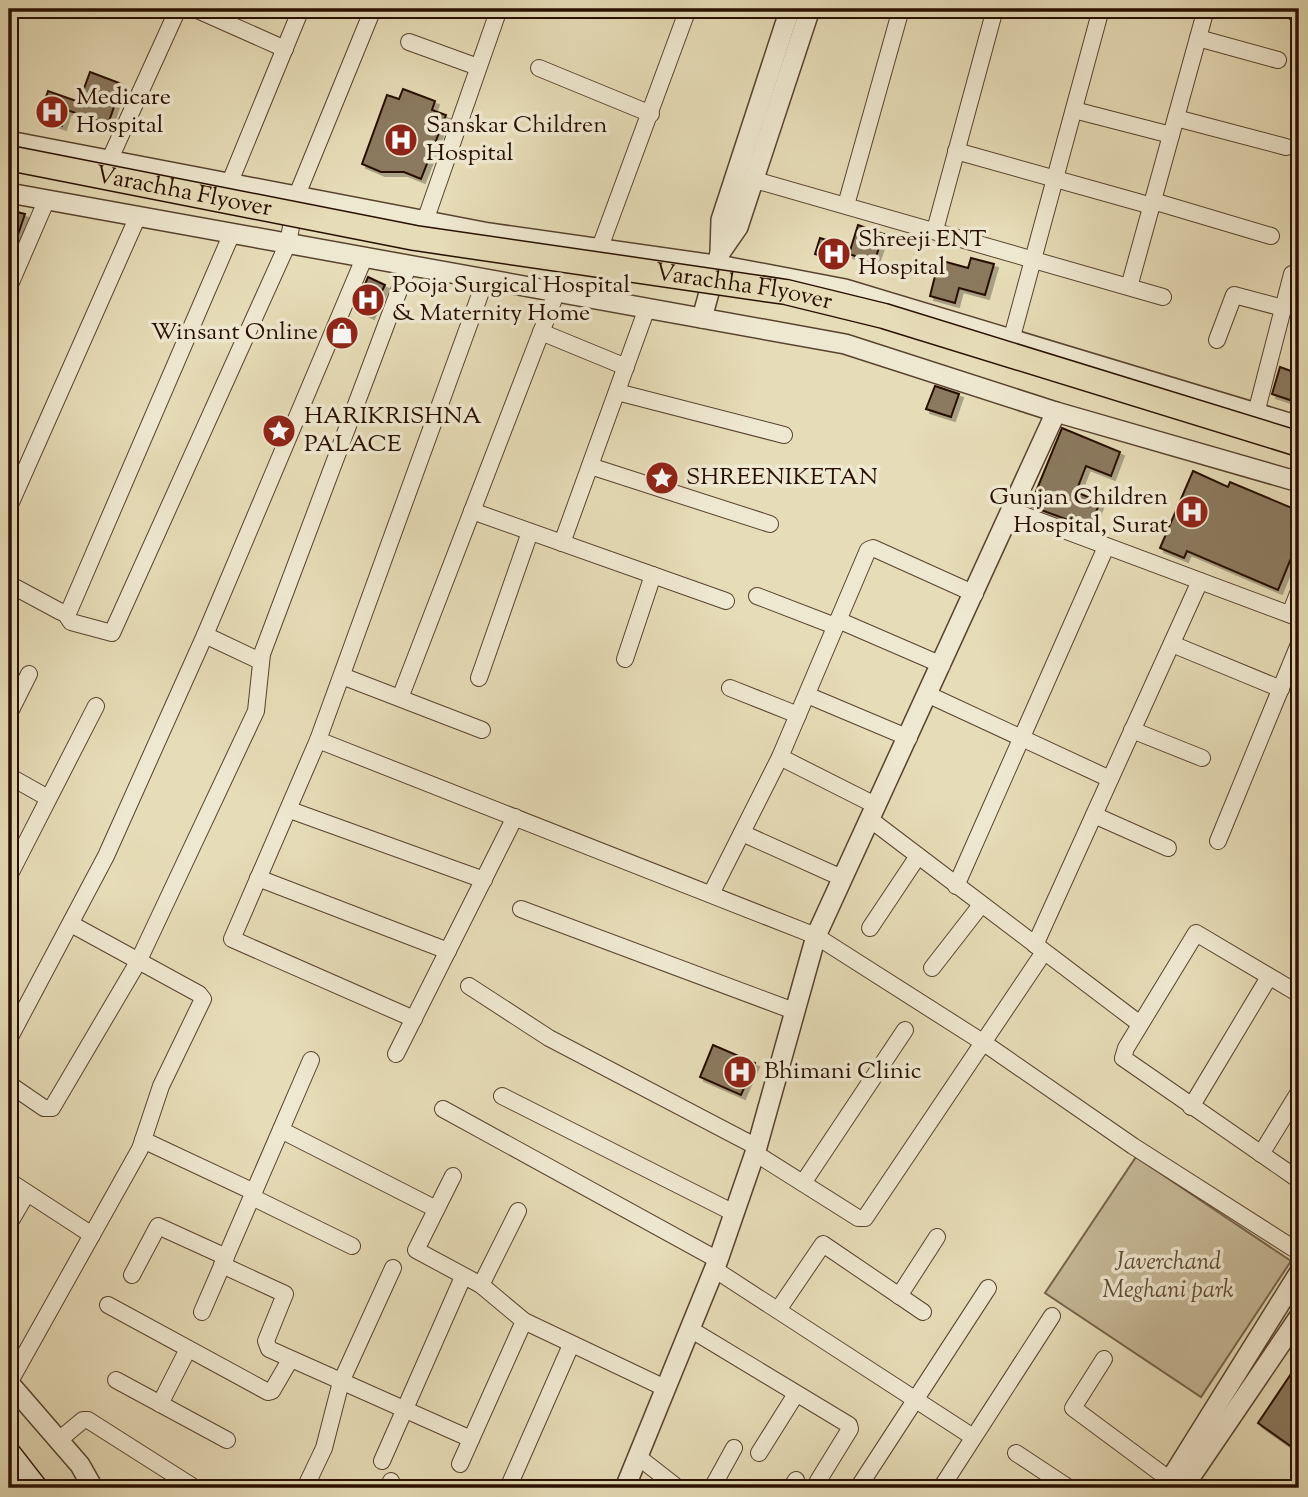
<svg xmlns="http://www.w3.org/2000/svg" width="1308" height="1497" font-family="'Sorts Mill Goudy',serif">
  <style>
    .green { fill: #c6b998; stroke: #77644c; stroke-width: 2 }
    .building { fill: #8b7a5f; stroke: #280f00; stroke-width: 2; filter: url(#shadow) }
    .lines { fill: none; stroke-linecap: round; stroke-linejoin: round }
    .minor-casing { stroke: #58422e; stroke-width: 18 }
    .tertiary-casing { stroke: #58422e; stroke-width: 22 }
    .secondary-casing { stroke: #280f00; stroke-width: 24 }
    .minor { stroke: #efe8d0; stroke-width: 16 }
    .tertiary { stroke: #efe8d0; stroke-width: 19 }
    .secondary { stroke: #efe8d0; stroke-width: 21 }
    .primary-bridge-casing { stroke: #280f00; stroke-width: 27; stroke-linecap: butt }
    .primary-bridge { stroke: #e6dcb7; stroke-width: 24 }
    .labels { text-anchor: middle; dominant-baseline: central; stroke-width: 7; stroke-linejoin: round; paint-order: stroke }
    .poi-label { font-size: 24px; fill: #280f00; stroke: #efe8d0; text-anchor: start }
    .street-label { font-size: 24px; fill: #280f00; stroke: #efe8d0 }
    .park-label { font-size: 24px; font-style: italic; fill: #5f4a35; stroke: #efe8d0 }
  </style>
  <defs>
    <filter id="shadow"><feDropShadow dx="4" dy="4" stdDeviation="0" flood-color="#0004"/></filter>
  </defs>
  <rect width="100%" height="100%" fill="#e6dcb7"/>
  <filter id="stains"><feTurbulence type="fractalNoise" baseFrequency=".00286" numOctaves="4"/><feColorMatrix values="0 0 0 0 .2 0 0 0 0 .09 0 0 0 0 .02 0 0 0 .5 -.17"/></filter>
  <radialGradient id="worn" r=".72"><stop offset=".6" stop-color="#630" stop-opacity="0"/><stop offset="1" stop-color="#630" stop-opacity=".3"/></radialGradient>
  <!-- green -->
  <path class="green" d="M1136 1157 1291 1261 1201 1397 1045 1293Z"/>
  <!-- building -->
  <g class="building">
    <path d="M90 72 122 84 108 124 67 110 62 126 39 118 48 91 79 102Z"/>
    <path d="M403 89 435 101 432 110 446 115 421 179 404 172H381L362 164 387 95 399 99Z"/>
    <path d="M9 210 25 214 9 261Z"/>
    <path d="M858 225 884 234 874 262 849 254Z"/>
    <path d="M820 238 845 246 840 262 815 254Z"/>
    <path d="M971 258 994 264 985 295 959 288 955 303 930 296 939 260 968 268Z"/>
    <path d="M368 277 385 285 370 315 355 308Z"/>
    <path d="M1280 367 1299 374V403L1272 394Z"/>
    <path d="M935 386 959 394 951 417 926 409Z"/>
    <path d="M1062 428 1120 452 1111 476 1086 466 1076 492 1100 502 1090 528 1030 506Z"/>
    <path d="M1193 471 1228 487 1230 482 1299 511V539L1278 590 1187 551 1184 558 1160 548Z"/>
    <path d="M713 1045 755 1063 741 1095 700 1077Z"/>
    <path d="M1299 1362V1452L1258 1423Z"/>
  </g>
  <g class="lines">
    <defs>
      <g id="minor">
        <path d="M195 9 285 49"/>
        <path d="M1198 38 1278 60"/>
        <path d="M409 42 478 67"/>
        <path d="M539 68 651 114"/>
        <path d="M1074 110 1171 135"/>
        <path d="M1176 118 1286 147"/>
        <path d="M956 151 1152 206"/>
        <path d="M109 161 178 9"/>
        <path d="M755 180 1163 297"/>
        <path d="M230 182 301 9"/>
        <path d="M1153 201 1271 236"/>
        <path d="M846 205 901 9"/>
        <path d="M425 221 499 9"/>
        <path d="M935 230 995 9"/>
        <path d="M599 250 688 9"/>
        <path d="M9 287 47 199"/>
        <path d="M1129 287 1206 9"/>
        <path d="M541 332 626 367"/>
        <path d="M1012 337 1101 9"/>
        <path d="M1217 340 1234 295 1283 308"/>
        <path d="M617 392 784 435"/>
        <path d="M1256 413 1292 274 1299 271"/>
        <path d="M590 466 770 524"/>
        <path d="M9 507 138 216"/>
        <path d="M472 511 726 601"/>
        <path d="M1013 511 1299 618"/>
        <path d="M562 543 647 308"/>
        <path d="M9 584 61 612 69 611 232 233"/>
        <path d="M757 596 835 626"/>
        <path d="M65 613 71 622 112 633 288 243 297 195 373 9"/>
        <path d="M1290 614 1299 591"/>
        <path d="M838 620 942 665"/>
        <path d="M205 635 260 661"/>
        <path d="M1172 644 1281 689"/>
        <path d="M625 659 653 575"/>
        <path d="M342 676 482 730"/>
        <path d="M479 678 530 532"/>
        <path d="M730 688 798 715"/>
        <path d="M807 695 909 738"/>
        <path d="M929 695 1110 779"/>
        <path d="M400 698 557 291"/>
        <path d="M9 714 29 674"/>
        <path d="M1132 730 1202 758"/>
        <path d="M318 740 816 936 984 1043 1133 1146 1299 1252"/>
        <path d="M780 757 877 806"/>
        <path d="M9 776 48 798"/>
        <path d="M290 810 484 880"/>
        <path d="M1094 815 1168 848"/>
        <path d="M871 820 1140 1024"/>
        <path d="M742 833 842 878"/>
        <path d="M1218 841 1299 644"/>
        <path d="M9 876 96 706"/>
        <path d="M258 878 448 951"/>
        <path d="M956 886 1106 547"/>
        <path d="M711 894 780 757 868 550 873 548 975 594"/>
        <path d="M521 909 794 1011"/>
        <path d="M870 928 918 856"/>
        <path d="M1035 945 1200 581"/>
        <path d="M932 968 981 905"/>
        <path d="M469 986 549 1038 757 1147"/>
        <path d="M1299 994 1196 933 1126 1048 1123 1058 1299 1180"/>
        <path d="M414 1019 232 939 318 740 486 278"/>
        <path d="M9 1039 106 856 205 635 365 256"/>
        <path d="M396 1054 515 817"/>
        <path d="M9 1084 44 1108H52L138 962 256 711 262 654 409 264"/>
        <path d="M502 1096 734 1213"/>
        <path d="M1191 1107 1269 977"/>
        <path d="M443 1109 718 1260"/>
        <path d="M281 1130 436 1209"/>
        <path d="M143 1140 254 1192"/>
        <path d="M755 1153 858 1218H865L1044 952"/>
        <path d="M1261 1154 1299 1092"/>
        <path d="M453 1176 416 1250 481 1285 524 1321 665 1388"/>
        <path d="M9 1181 92 1235"/>
        <path d="M803 1183 905 1030"/>
        <path d="M252 1197 352 1246"/>
        <path d="M9 1224 27 1193"/>
        <path d="M222 1265 285 1294 266 1341 269 1349 471 1439"/>
        <path d="M714 1269 973 1437"/>
        <path d="M132 1275 158 1226 226 1257"/>
        <path d="M481 1285 518 1211"/>
        <path d="M899 1296 937 1237"/>
        <path d="M108 1305 268 1392 272 1391 290 1360"/>
        <path d="M778 1310 823 1244 923 1312"/>
        <path d="M202 1312 311 1060"/>
        <path d="M690 1329 849 1425 850 1429 818 1481"/>
        <path d="M1104 1359 1073 1408 1170 1480"/>
        <path d="M116 1380 227 1440"/>
        <path d="M9 1383 140 1149 161 1086 203 999 199 994 71 924"/>
        <path d="M160 1404 188 1349"/>
        <path d="M59 1440 83 1420H88L195 1488"/>
        <path d="M759 1453 796 1394"/>
        <path d="M1016 1453 1069 1488"/>
        <path d="M637 1456 678 1488"/>
        <path d="M382 1461 463 1277"/>
        <path d="M460 1464 524 1321"/>
        <path d="M305 1488 324 1448 341 1382 393 1268"/>
        <path d="M388 1488 391 1481"/>
        <path d="M508 1488 571 1345"/>
        <path d="M712 1488 734 1448"/>
        <path d="M791 1488 796 1480"/>
        <path d="M858 1488 988 1288"/>
        <path d="M941 1488 1052 1316"/>
      </g>
      <g id="tertiary">
        <path d="M9 141 489 233 729 267 845 289 1299 426"/>
        <path d="M9 193 845 344 1056 412 1299 482"/>
        <path d="M720 253 738 227 810 9"/>
        <path d="M702 318 720 253 721 220 790 9"/>
        <path d="M9 1383 80 1465 93 1488"/>
        <path d="M625 1488 718 1260 757 1147 816 936 1056 412"/>
        <path d="M1165 1488 1299 1273"/>
        <path d="M1183 1488 1299 1317"/>
      </g>
      <g id="secondary">
        <path d="M1295 9 1299 10"/>
        <path d="M9 1452 37 1488"/>
      </g>
    </defs>
    <!-- minor casing -->
    <use href="#minor" class="minor-casing"/>
    <!-- tertiary casing -->
    <use href="#tertiary" class="tertiary-casing"/>
    <!-- secondary casing -->
    <use href="#secondary" class="secondary-casing"/>
    <!-- minor -->
    <use href="#minor" class="minor"/>
    <!-- tertiary -->
    <use href="#tertiary" class="tertiary"/>
    <!-- secondary -->
    <use href="#secondary" class="secondary"/>
    <defs>
      <g id="primary-bridge">
        <path id="s1" d="M9 158 415 238 786 292 884 316 1299 444"/>
      </g>
    </defs>
    <!-- primary-bridge casing -->
    <use href="#primary-bridge" class="primary-bridge-casing"/>
    <!-- primary-bridge -->
    <use href="#primary-bridge" class="primary-bridge"/>
  </g>
  <!-- icons -->
  <defs>
    <symbol id="hospital-disc" viewBox="-11 -11 22 22"><circle r="9.5" fill="#8f2418" stroke="#efe8d0"/><path d="M-5-5h3v3.5h4V-5h3V5h-3V1.5h-4V5h-3Z" fill="#fff"/></symbol>
    <symbol id="shop-disc" viewBox="-11 -11 22 22"><circle r="9.5" fill="#8f2418" stroke="#efe8d0"/><path d="M-5-2.5h2.3a2.7 3.5 0 0 1 5.4 0H5L5.5 6h-11ZM-1.5-2.5h3a1.5 2.3 0 0 0-3 0Z" fill="#fff"/></symbol>
    <symbol id="sight-disc" viewBox="-11 -11 22 22"><circle r="9.5" fill="#8f2418" stroke="#efe8d0"/><path d="M0-6L1.8-2.2L6-1.7L2.9 1.2L3.7 5.4L0 3.3L-3.7 5.4L-2.9 1.2L-6-1.7L-1.8-2.2Z" fill="#fff"/></symbol>
  </defs>
  <g fill-rule="evenodd">
    <use href="#hospital-disc" x="33" y="93" width="38" height="38"/>
    <use href="#hospital-disc" x="382" y="121" width="38" height="38"/>
    <use href="#hospital-disc" x="815" y="235" width="38" height="38"/>
    <use href="#hospital-disc" x="349" y="281" width="38" height="38"/>
    <use href="#shop-disc" x="323" y="314" width="38" height="38"/>
    <use href="#sight-disc" x="260" y="412" width="38" height="38"/>
    <use href="#sight-disc" x="643" y="459" width="38" height="38"/>
    <use href="#hospital-disc" x="1173" y="493" width="38" height="38"/>
    <use href="#hospital-disc" x="721" y="1053" width="38" height="38"/>
  </g>
  <g class="labels">
    <!-- poi labels -->
    <g class="poi-label">
      <text x="76" y="98">Medicare<tspan x="76" dy="28">Hospital</tspan></text>
      <text x="426" y="126">Sanskar Children<tspan x="426" dy="28">Hospital</tspan></text>
      <text x="858" y="240">Shreeji ENT<tspan x="858" dy="28">Hospital</tspan></text>
      <text x="392" y="286">Pooja Surgical Hospital<tspan x="392" dy="28">&amp; Maternity Home</tspan></text>
      <text x="318" y="333" text-anchor="end">Winsant Online</text>
      <text x="304" y="417">HARIKRISHNA<tspan x="304" dy="28">PALACE</tspan></text>
      <text x="686" y="478">SHREENIKETAN</text>
      <text x="1168" y="498" text-anchor="end">Gunjan Children<tspan x="1168" dy="28">Hospital, Surat</tspan></text>
      <text x="764" y="1072">Bhimani Clinic</text>
    </g>
    <!-- street labels -->
    <g class="street-label">
      <text stroke="none"><textPath href="#s1" startOffset="178">Varachha Flyover</textPath></text>
      <text stroke="none"><textPath href="#s1" startOffset="746">Varachha Flyover</textPath></text>
    </g>
    <!-- park labels -->
    <g class="park-label">
      <text x="1168" y="1263">Javerchand<tspan x="1168" dy="28">Meghani park</tspan></text>
    </g>
  </g>
  <!-- margin -->
  <rect width="1308" height="1497" fill="none" stroke="#e6dcb7" stroke-width="35"/>
  <rect x="10" y="10" width="1287" height="1476" fill="none" stroke="#280f00" stroke-width="3.5"/>
  <rect x="18" y="18" width="1273" height="1462" fill="none" stroke="#280f00" stroke-width="2"/>
  <rect width="100%" height="100%" filter="url(#stains)"/>
  <rect width="100%" height="100%" fill="url(#worn)"/>
</svg>
